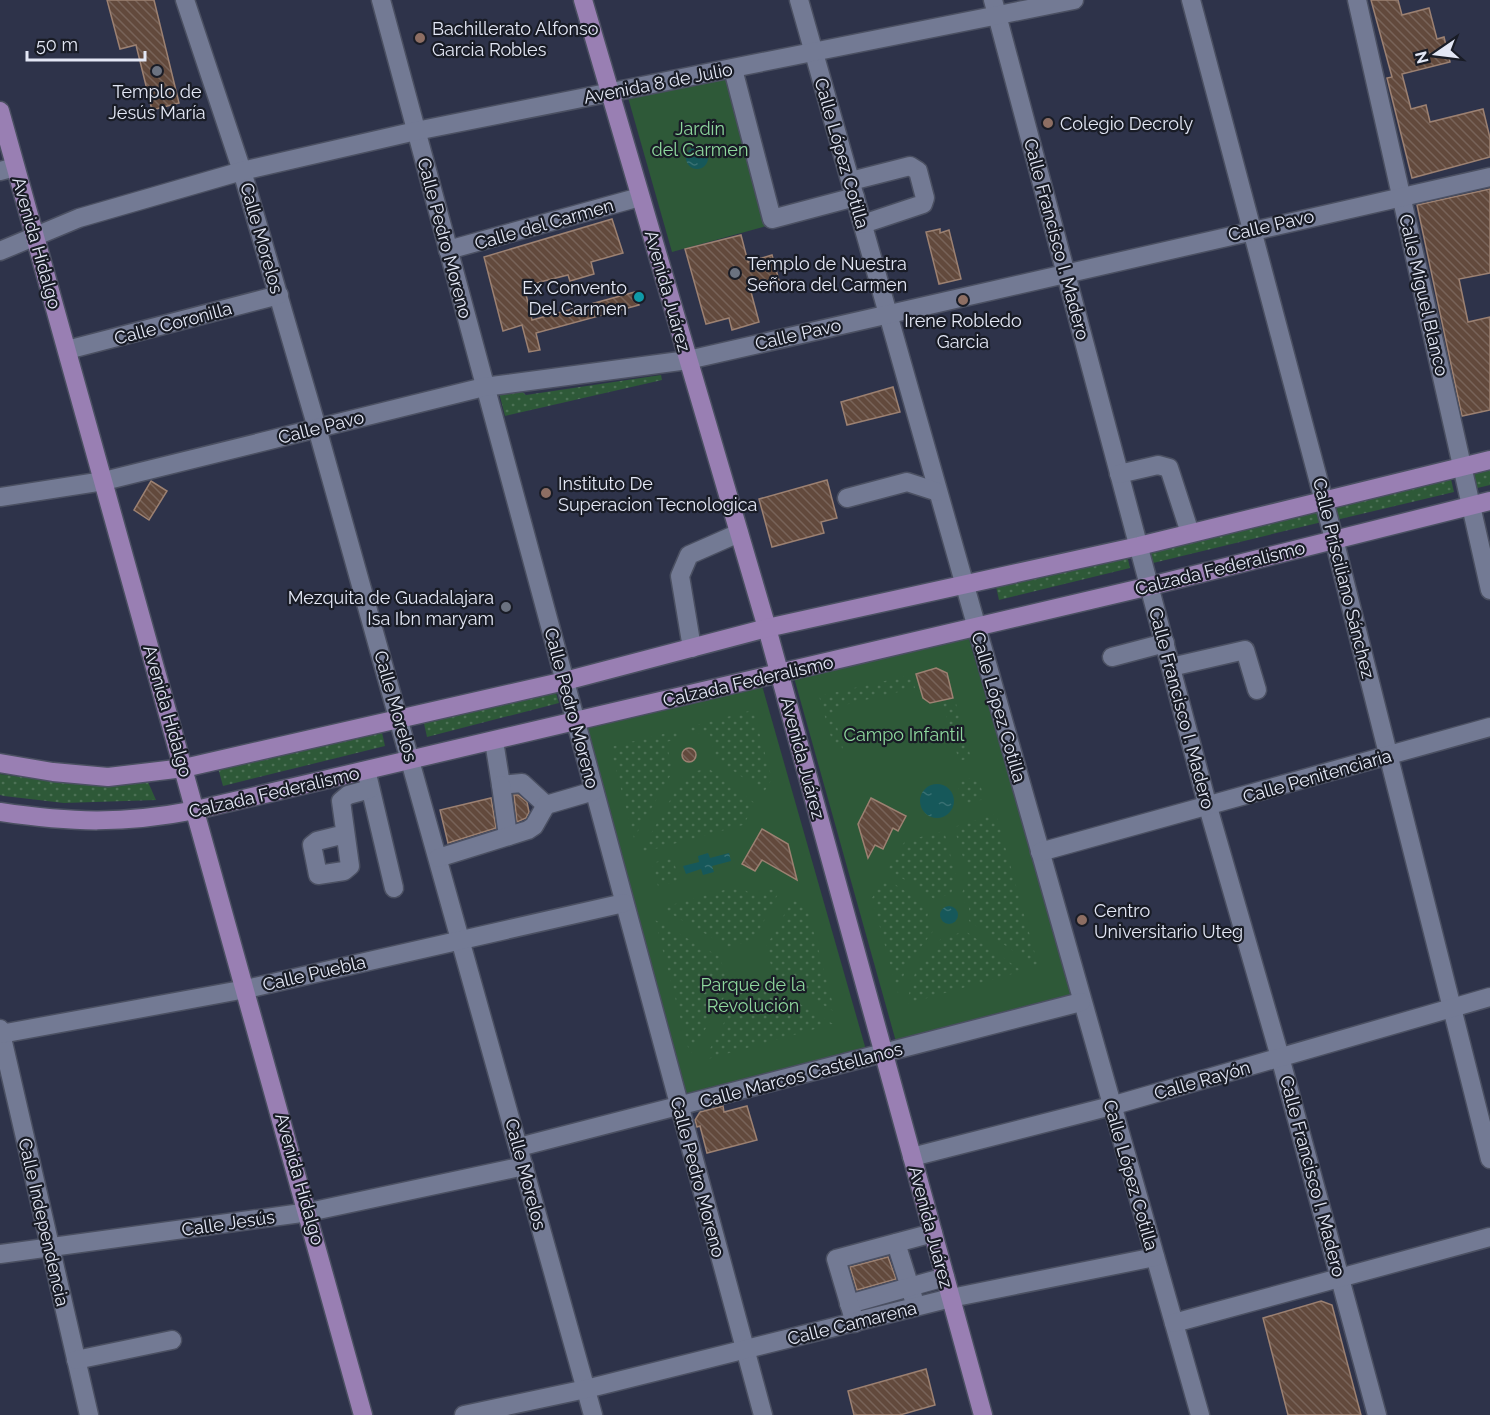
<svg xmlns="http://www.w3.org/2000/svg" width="1490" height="1415" font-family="Raleway,sans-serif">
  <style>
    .park { fill: #2e5938 }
    .garden { fill: url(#garden-dots) }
    .water { fill: url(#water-ripples) }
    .building { fill: url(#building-back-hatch); stroke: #9c8172; stroke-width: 1.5 }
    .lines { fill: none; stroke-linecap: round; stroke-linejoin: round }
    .minor-casing { stroke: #4b5062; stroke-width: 21 }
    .major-casing { stroke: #4b5062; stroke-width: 21 }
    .minor { stroke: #737a94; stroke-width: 18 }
    .major { stroke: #997fb3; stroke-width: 18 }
    .education-dot { fill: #8d6e63; stroke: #191c26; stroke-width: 2 }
    .worship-dot { fill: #6b7280; stroke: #191c26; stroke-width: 2 }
    .culture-dot { fill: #0f9aa8; stroke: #191c26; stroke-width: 2 }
    .labels { text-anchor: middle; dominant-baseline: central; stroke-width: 4.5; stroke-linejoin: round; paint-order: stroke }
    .poi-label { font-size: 18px; fill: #e3e7f5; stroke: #191c26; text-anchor: start }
    .street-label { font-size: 18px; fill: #e3e7f5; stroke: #191c26 }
    .park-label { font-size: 18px; fill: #8ed79d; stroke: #191c26 }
  </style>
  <defs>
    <pattern id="garden-dots" width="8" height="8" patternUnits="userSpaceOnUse" patternTransform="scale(1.5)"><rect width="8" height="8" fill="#2e5938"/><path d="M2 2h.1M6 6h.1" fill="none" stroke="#4c7155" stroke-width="1.8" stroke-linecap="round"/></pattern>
    <pattern id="water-ripples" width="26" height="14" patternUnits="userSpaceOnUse" patternTransform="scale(1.5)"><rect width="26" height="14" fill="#16585a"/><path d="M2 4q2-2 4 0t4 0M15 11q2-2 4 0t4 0" fill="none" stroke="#387072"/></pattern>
    <pattern id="building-back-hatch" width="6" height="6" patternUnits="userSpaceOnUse" patternTransform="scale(1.5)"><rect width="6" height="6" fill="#62493c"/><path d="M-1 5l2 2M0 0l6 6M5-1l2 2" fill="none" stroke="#786359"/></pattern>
  </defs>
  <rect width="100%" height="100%" fill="#2e334a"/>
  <!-- park -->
  <g class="park">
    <path d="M743 70 781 222 672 252 627 94Z"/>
    <path d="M967 632 1076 1008 900 1056 793 674Z"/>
    <path d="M761 682 870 1064 688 1114 586 724Z"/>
  </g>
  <!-- garden -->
  <g class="garden">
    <path d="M661 375 662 380 505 416 498 389 516 386 526 395Z"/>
    <path d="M1490 465V485L1469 490 1465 471Z"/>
    <path d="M1450 475 1454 492 1336 520 1332 502Z"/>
    <path d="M1317 505 1322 522 1149 564 1145 546Z"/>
    <path d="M1126 551 1130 568 999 600 995 582Z"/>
    <path d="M911 675 915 688 832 708 843 749 835 751 819 696Z"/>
    <path d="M554 686 559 703 427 737 423 719Z"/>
    <path d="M955 700 971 758 959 761 943 704Z"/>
    <path d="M753 710 772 779 764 792 716 759 709 731 691 735 689 727Z"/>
    <path d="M381 728 385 746 223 786 218 768Z"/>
    <path d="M679 730 681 738 666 742 673 771 634 838 610 747Z"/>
    <path d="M708 768 756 804 743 825 640 853 685 774Z"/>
    <path d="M0 774 63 783 148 782 156 800 64 803 4 796 0 795Z"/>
    <path d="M978 776 984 799 963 805 957 782Z"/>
    <path d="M996 814 1039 968 969 921V908L961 897 968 874 954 827Z"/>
    <path d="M944 831 956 876 951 894 934 899 888 869 905 841Z"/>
    <path d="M673 858 679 881 658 886 652 863Z"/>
    <path d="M884 877 929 907 927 919 934 930 907 965 898 993 872 898Z"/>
    <path d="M738 886 753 895 773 889 779 892 754 940 728 947 661 908Z"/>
    <path d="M793 899 807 907 835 1012 774 976 766 947Z"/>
    <path d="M655 920 720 957 729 989 690 1055Z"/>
    <path d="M964 930 1022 971 906 1004 915 973 943 936H953Z"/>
    <path d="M767 984 833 1024 704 1060 741 991Z"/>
  </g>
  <!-- water -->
  <g class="water">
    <circle cx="697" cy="158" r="11"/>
    <circle cx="937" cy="801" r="17"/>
    <path d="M708 853 710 858 729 853 731 861 712 866 714 872 703 875 701 869 686 874 683 866 699 862 698 856Z"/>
    <circle cx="949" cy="915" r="9"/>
  </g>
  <!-- building -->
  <g class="building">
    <path d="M107 0H154L179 103 152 110 136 45 120 49Z"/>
    <path d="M1371 0H1398L1402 15 1429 8 1437 39 1444 37 1450 62 1402 74 1411 109 1426 105 1430 122 1483 109 1490 138V157L1412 178 1387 78 1392 77Z"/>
    <path d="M1490 189V273L1459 279 1468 322 1490 317V410L1462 416 1417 205Z"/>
    <path d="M612 219 623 253 591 262 594 274 570 281 568 275 524 286 532 320 635 292 639 305 536 333 540 350 529 352 522 325 503 331 484 257Z"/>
    <path d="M940 229V233L949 230 961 279 939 284 926 232Z"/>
    <path d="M741 235 748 262 772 255 780 284 751 292 759 322 732 330 729 318 706 324 685 249Z"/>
    <path d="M893 387 900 412 847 425 841 402Z"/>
    <path d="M827 480 837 518 821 522 824 533 772 547 759 499Z"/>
    <path d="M151 481 167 491 149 520 134 510Z"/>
    <path d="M936 668 947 673 953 698 930 703 923 698 916 674Z"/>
    <circle cx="689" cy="755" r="7"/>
    <path d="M514 795H518L527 802 529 812 526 818 517 822Z"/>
    <path d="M491 798 496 828 448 843 440 810Z"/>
    <path d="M871 798 906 816 898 831 893 828 883 849 875 845 868 858 858 824Z"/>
    <path d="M762 829 788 844 797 880 762 860 755 871 742 864Z"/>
    <path d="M723 1106 724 1112 747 1106 757 1140 707 1153 700 1126 697 1127 695 1120 700 1112Z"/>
    <path d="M888 1257 896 1279 857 1290 850 1267Z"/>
    <path d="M1321 1301 1332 1305 1361 1415H1288L1263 1318Z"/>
    <path d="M926 1369 935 1405 900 1415H854L848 1391Z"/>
  </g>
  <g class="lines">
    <defs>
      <g id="minor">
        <path d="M185 0 242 171 317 428 593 1415"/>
        <path d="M381 0 763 1415"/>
        <path d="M799 0 1200 1415"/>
        <path d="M993 0 1208 807 1280 1057 1377 1415"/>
        <path d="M1191 0 1334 539 1490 1159"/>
        <path d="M1357 0 1490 590"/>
        <path d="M733 69 772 219 855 197"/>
        <path d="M0 171 15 167"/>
        <path d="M851 181 910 166 918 171 925 198 923 204 863 224"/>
        <path d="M448 250 640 197"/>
        <path d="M0 251 79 218 242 171 416 131 1074 0"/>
        <path d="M67 350 279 295"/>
        <path d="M1119 474 1158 465 1169 468 1190 533"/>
        <path d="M0 497 104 481 484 387 688 360 1490 177"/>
        <path d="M847 498 907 482 938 492"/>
        <path d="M692 648 680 576 689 555 739 533"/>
        <path d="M1112 657 1165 643"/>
        <path d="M1171 667 1245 650 1257 690"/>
        <path d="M494 741 501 785 522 783 546 805"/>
        <path d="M368 778 394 888"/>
        <path d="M501 785 508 836"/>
        <path d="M345 834 317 841 312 845 318 875 344 871 350 866 341 801 348 795 370 789"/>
        <path d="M1040 852 1490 727"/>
        <path d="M438 858 528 830 534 826 546 805 594 791"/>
        <path d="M0 1029 89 1415"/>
        <path d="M1 1034 246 989 624 903"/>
        <path d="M519 1147 1081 1002"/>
        <path d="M912 1157 1111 1106 1490 997"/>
        <path d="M896 1243 913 1297"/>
        <path d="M0 1254 309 1212 524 1166"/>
        <path d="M849 1304 945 1277"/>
        <path d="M855 1323 836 1259 933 1233"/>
        <path d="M1174 1323 1490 1237"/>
        <path d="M76 1360 172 1340"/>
        <path d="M464 1415 586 1389 951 1298 1155 1257"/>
      </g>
      <g id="major">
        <path d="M583 0 767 628 983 1415"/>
        <path d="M0 111 363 1415"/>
        <path d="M0 763 53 772 108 777 184 768 565 681 767 628 1139 546 1490 460"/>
        <path d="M0 812C72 823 124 824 196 810L1150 586 1490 501"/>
      </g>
    </defs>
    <!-- minor casing -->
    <use href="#minor" class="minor-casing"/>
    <!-- major casing -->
    <use href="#major" class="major-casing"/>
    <!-- minor -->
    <use href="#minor" class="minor"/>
    <!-- major -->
    <use href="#major" class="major"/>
  </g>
  <!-- markers -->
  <g class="education-dot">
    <circle cx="420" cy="38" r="6"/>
    <circle cx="1048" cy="123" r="6"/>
    <circle cx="963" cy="300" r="6"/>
    <circle cx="546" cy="493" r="6"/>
    <circle cx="1082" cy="920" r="6"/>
  </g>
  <g class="worship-dot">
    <circle cx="157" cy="71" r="6"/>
    <circle cx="735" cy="273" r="6"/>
    <circle cx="506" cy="607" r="6"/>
  </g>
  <circle class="culture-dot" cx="639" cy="297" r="6"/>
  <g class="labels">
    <!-- poi labels -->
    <g class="poi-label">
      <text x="432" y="28">Bachillerato Alfonso<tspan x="432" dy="21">Garcia Robles</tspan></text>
      <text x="157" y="91" text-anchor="middle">Templo de<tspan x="157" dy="21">Jesús María</tspan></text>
      <text x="1060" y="123">Colegio Decroly</text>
      <text x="747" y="263">Templo de Nuestra<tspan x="747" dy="21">Señora del Carmen</tspan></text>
      <text x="627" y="287" text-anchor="end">Ex Convento<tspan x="627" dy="21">Del Carmen</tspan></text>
      <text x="963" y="320" text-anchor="middle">Irene Robledo<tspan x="963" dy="21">Garcia</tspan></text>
      <text x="558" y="483">Instituto De<tspan x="558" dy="21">Superacion Tecnologica</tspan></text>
      <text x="494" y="597" text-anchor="end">Mezquita de Guadalajara<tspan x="494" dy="21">Isa Ibn maryam</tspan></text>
      <text x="1094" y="910">Centro<tspan x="1094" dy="21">Universitario Uteg</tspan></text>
    </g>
    <!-- street labels -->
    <g class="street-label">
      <text transform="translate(658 83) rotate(-11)">Avenida 8 de Julio</text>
      <text transform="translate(842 153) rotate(74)">Calle López Cotilla</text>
      <text transform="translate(544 224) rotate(-16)">Calle del Carmen</text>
      <text transform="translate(1271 225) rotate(-13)">Calle Pavo</text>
      <text transform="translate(262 238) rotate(74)">Calle Morelos</text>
      <text transform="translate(445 238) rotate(75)">Calle Pedro Moreno</text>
      <text transform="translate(1057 239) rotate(75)">Calle Francisco I. Madero</text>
      <text transform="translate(37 243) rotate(74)">Avenida Hidalgo</text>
      <text transform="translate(668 291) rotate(74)">Avenida Juárez</text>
      <text transform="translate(1424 295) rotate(77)">Calle Miguel Blanco</text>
      <text transform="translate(173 323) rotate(-15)">Calle Coronilla</text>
      <text transform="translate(798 334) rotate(-13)">Calle Pavo</text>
      <text transform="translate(321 427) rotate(-14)">Calle Pavo</text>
      <text transform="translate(1220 568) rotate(-14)">Calzada Federalismo</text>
      <text transform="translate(1344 578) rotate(76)">Calle Prisciliano Sánchez</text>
      <text transform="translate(748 681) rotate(-13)">Calzada Federalismo</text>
      <text transform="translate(396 706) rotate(74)">Calle Morelos</text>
      <text transform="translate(999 707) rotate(74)">Calle López Cotilla</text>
      <text transform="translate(572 708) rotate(75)">Calle Pedro Moreno</text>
      <text transform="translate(1182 708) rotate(75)">Calle Francisco I. Madero</text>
      <text transform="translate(168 711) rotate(74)">Avenida Hidalgo</text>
      <text transform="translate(803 758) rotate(75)">Avenida Juárez</text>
      <text transform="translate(1317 776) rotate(-16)">Calle Penitenciaria</text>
      <text transform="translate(274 792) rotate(-13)">Calzada Federalismo</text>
      <text transform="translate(314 973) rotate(-13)">Calle Puebla</text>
      <text transform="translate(801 1075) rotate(-15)">Calle Marcos Castellanos</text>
      <text transform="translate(1202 1080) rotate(-16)">Calle Rayón</text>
      <text transform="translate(526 1174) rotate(75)">Calle Morelos</text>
      <text transform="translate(1131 1175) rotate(74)">Calle López Cotilla</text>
      <text transform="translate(1313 1176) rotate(75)">Calle Francisco I. Madero</text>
      <text transform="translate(698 1177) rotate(75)">Calle Pedro Moreno</text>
      <text transform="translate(300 1179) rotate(74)">Avenida Hidalgo</text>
      <text transform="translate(44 1222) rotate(77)">Calle Independencia</text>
      <text transform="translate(228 1223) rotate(-8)">Calle Jesús</text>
      <text transform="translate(931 1227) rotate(75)">Avenida Juárez</text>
      <text transform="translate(852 1323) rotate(-14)">Calle Camarena</text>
    </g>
    <!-- park labels -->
    <g class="park-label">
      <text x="700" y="128">Jardín<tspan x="700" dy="21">del Carmen</tspan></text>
      <text x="904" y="734">Campo Infantil</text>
      <text x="753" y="984">Parque de la<tspan x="753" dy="21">Revolución</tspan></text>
    </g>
  </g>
  <!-- north arrow -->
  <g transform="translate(1436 54) rotate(256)" stroke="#191c26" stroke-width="4.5" paint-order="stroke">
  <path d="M0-4.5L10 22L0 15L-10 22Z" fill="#e3e7f5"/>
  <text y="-9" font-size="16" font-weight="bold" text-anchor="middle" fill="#e3e7f5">N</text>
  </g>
  <!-- scale -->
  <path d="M27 51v9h118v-9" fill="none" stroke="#e3e7f5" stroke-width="3"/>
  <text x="36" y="51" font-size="18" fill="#e3e7f5" stroke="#191c26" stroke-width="4.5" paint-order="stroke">50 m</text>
</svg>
